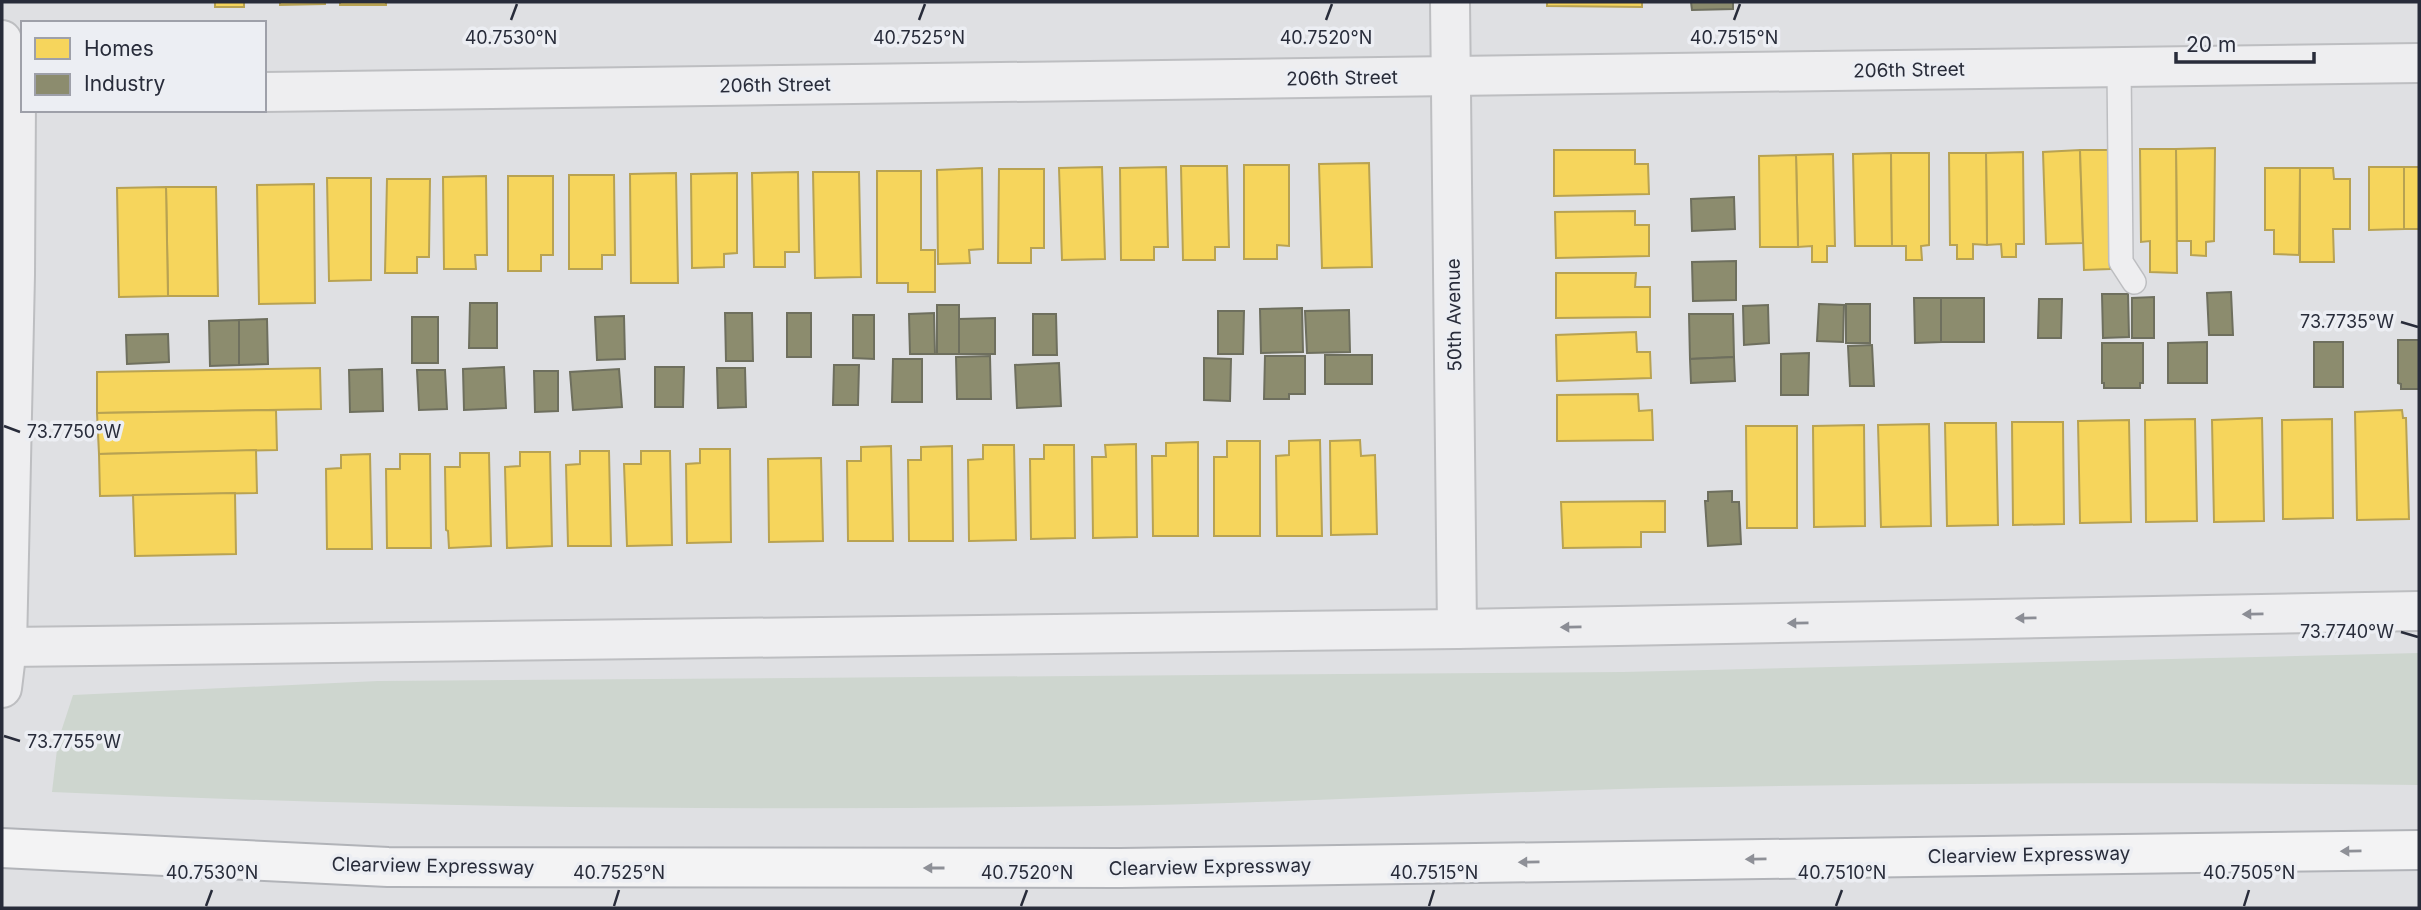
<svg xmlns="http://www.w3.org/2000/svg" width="2421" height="910" font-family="Inter,sans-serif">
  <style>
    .green { fill: #ced6cf }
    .homes { fill: #f6d55c; stroke: #b8a252; stroke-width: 2 }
    .industry { fill: #8c8c6e; stroke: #6e6f5e; stroke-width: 2 }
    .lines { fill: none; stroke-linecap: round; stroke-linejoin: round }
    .service-casing { stroke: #bdbec1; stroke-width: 26 }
    .minor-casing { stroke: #bdbec1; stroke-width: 42 }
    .tertiary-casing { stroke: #bdbec1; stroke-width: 42 }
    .motorway-casing { stroke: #b1b3b8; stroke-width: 42 }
    .service { stroke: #eeeef0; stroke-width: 23 }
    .minor { stroke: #eeeef0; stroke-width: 38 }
    .tertiary { stroke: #eeeef0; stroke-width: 38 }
    .motorway { stroke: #f3f3f4; stroke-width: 38 }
    .oneway { fill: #8b8d95 }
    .oneway2 { fill: #8e9097 }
    .ticks { fill: none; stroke: #282c3a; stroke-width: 2.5 }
    .labels { text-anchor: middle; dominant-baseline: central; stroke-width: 7; stroke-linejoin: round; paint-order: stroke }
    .street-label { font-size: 19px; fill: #282c3a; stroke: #eceef3 }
    .ticks-label { font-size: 18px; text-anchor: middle; fill: #282c3a; stroke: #eceef3; stroke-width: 7; stroke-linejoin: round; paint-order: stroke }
  </style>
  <rect width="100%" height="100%" fill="#dfe0e3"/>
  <!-- green -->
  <path class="green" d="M2419 653V785C2185 782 1951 783 1717 787 1511 790 1305 803 1099 806 749 811 400 808 52 792L58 741 73 695 378 681 1623 672Z"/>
  <!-- homes -->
  <g class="homes">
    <rect x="215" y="2" width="29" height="5"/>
    <path d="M280 2H325V4L280 5Z"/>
    <rect x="340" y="2" width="46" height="3"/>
    <path d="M1547 2H1642V7L1547 6Z"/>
    <path d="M2215 148 2214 241 2206 242V256L2191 255V241H2177L2176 149Z"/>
    <path d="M2140 149H2176L2177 273 2150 272V241L2141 242Z"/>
    <path d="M1554 150H1635V164H1648L1649 194 1554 196Z"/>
    <path d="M2080 150 2083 243 2046 244 2043 152Z"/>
    <path d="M2080 150H2117L2120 242H2109L2110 269 2084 270Z"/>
    <path d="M2023 152 2024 244H2016V257H2002L2001 244 1987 245 1986 153Z"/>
    <path d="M1891 153 1892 246H1855L1853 154Z"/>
    <path d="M1891 153H1929V245L1921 246 1922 260H1906V246H1892Z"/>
    <path d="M1949 153H1986L1987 245 1973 244V259H1957V245H1950Z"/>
    <path d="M1833 154 1835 246H1827V262H1812V246L1798 247 1796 155Z"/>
    <path d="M1796 155 1798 247H1760L1759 156Z"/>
    <path d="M1369 163 1372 267 1322 268 1319 164Z"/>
    <path d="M1244 165H1289V246L1277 245V259H1244Z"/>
    <path d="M1181 166H1227L1229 247H1215V260H1183Z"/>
    <path d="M1102 167 1105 259 1062 260 1059 168Z"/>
    <path d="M1166 167 1168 247H1154V260H1121L1120 168Z"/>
    <path d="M2369 167H2404V229L2369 230Z"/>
    <rect x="2404" y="167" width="15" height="62"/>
    <path d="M982 168 983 249 969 250 970 263 938 264 937 170Z"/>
    <path d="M2265 168H2300L2299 255 2274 254V230H2265Z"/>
    <path d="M2300 168H2333L2334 179H2350V229H2333L2334 262H2300Z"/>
    <path d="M999 169H1044V248H1031V263H998Z"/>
    <path d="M877 171H921V250H935V292H908V283H877Z"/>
    <path d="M798 172 799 252H785V267H754L752 173Z"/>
    <path d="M813 172H859L861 277 815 278Z"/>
    <path d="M676 173 678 283H631L630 174Z"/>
    <path d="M737 173V253L724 254V267L692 268 691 174Z"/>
    <path d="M569 175H614L615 255H602V269H569Z"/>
    <path d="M486 176 487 255H475L476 269H444L443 177Z"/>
    <path d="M508 176H553V255H541V271H508Z"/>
    <path d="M327 178H371V280L329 281Z"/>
    <path d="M387 179H430L429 257H417V273H385Z"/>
    <path d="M314 184 315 303 259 304 257 185Z"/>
    <path d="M166 187H216L218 296H168Z"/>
    <path d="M166 187 168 296 119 297 117 188Z"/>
    <path d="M1635 211V225H1649V256L1556 258 1555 212Z"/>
    <path d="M1556 273H1636L1635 287H1650V317L1556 318Z"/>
    <path d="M1636 332 1637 352H1650L1651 378 1557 381 1556 335Z"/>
    <path d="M320 368 321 409 97 413V372Z"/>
    <path d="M1638 394 1639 411 1652 410 1653 440 1557 441V395Z"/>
    <path d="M276 410 277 450 99 454 97 413Z"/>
    <path d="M2402 410 2403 418H2406L2409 519 2357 520 2355 412Z"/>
    <path d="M2262 418 2264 521 2214 522 2212 420Z"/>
    <path d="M2195 419 2197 521 2146 522 2145 420Z"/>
    <path d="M2332 419 2333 518 2283 519 2282 420Z"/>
    <path d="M2129 420 2131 522 2080 523 2078 421Z"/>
    <path d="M2012 422H2063L2064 524 2013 525Z"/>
    <path d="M1945 423H1996L1998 525 1947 526Z"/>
    <path d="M1929 424 1931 526 1881 527 1878 425Z"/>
    <path d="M1864 425 1865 526 1814 527 1813 426Z"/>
    <path d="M1746 426H1797V528H1747Z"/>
    <path d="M1320 440 1322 536H1277L1276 456 1289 455V441Z"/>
    <path d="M1360 440 1361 456 1375 455 1377 534 1331 535 1330 441Z"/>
    <path d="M1227 441H1260V536H1214V457H1227Z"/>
    <path d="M1198 442V536H1153L1152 456H1166V443Z"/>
    <path d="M1136 444 1137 537 1093 538 1092 457H1106L1105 445Z"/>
    <path d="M983 445H1014L1016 540 969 541 968 460 983 459Z"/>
    <path d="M1044 445H1074L1075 538 1031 539 1030 459H1044Z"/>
    <path d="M891 446 893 541H848L847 461H861V447Z"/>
    <path d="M952 446 953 541H909L908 460H921V447Z"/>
    <path d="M700 449H730L731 542 687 543 686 464 700 463Z"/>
    <path d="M256 450 257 493 100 496 99 454Z"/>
    <path d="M580 451H609L611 546H568L566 465 580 464Z"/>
    <path d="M641 451H670L672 545 627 546 624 464H641Z"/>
    <path d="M520 452H550L552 546 507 548 505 467 520 466Z"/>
    <path d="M460 453H489L491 546 449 548 448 531 446 530 445 467H460Z"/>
    <path d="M370 454 372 549H327L326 469 341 468V455Z"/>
    <path d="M400 454H430L431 548H387L386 469H400Z"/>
    <path d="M821 458 823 541 769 542 768 459Z"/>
    <path d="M235 493 236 554 135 556 133 495Z"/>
    <path d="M1665 501V532H1641V547L1563 548 1561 502Z"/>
  </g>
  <!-- industry -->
  <g class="industry">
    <path d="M1691 2H1733V9L1692 10Z"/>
    <path d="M1734 197 1735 229 1692 231 1691 199Z"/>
    <path d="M1736 261V300L1693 301 1692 262Z"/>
    <path d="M2231 292 2233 335H2209L2207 293Z"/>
    <path d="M2102 294H2128L2129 337 2103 338Z"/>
    <path d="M2154 297V338H2132V298Z"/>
    <path d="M1914 298H1941V342L1915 343Z"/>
    <rect x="1941" y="298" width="43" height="44"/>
    <path d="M2039 299H2062L2061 338H2038Z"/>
    <path d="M470 303H497V348H469Z"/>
    <path d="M1819 304 1844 305 1843 342 1817 341Z"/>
    <rect x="1846" y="304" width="24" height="39"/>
    <rect x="937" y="305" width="22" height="49"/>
    <path d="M1768 305 1769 343 1744 345 1743 306Z"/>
    <path d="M1302 308 1303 352 1261 353 1260 309Z"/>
    <path d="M1349 310 1350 352 1307 353 1305 311Z"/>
    <path d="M1218 311H1244L1243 354H1218Z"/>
    <path d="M725 313H752L753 361H726Z"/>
    <rect x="787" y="313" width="24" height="44"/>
    <path d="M934 313 935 354H910L909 314Z"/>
    <path d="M1033 314H1056L1057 355H1033Z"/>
    <path d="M1689 314H1733L1734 357 1690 359Z"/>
    <path d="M853 315H874V359L853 358Z"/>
    <path d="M624 316 625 359 597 360 595 317Z"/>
    <rect x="412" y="317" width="26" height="46"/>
    <path d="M995 318V354H959V319Z"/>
    <path d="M267 319 268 364 239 365V320Z"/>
    <path d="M239 320V365L210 366 209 321Z"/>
    <path d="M168 334 169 362 127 364 126 335Z"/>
    <path d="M2398 340H2419V389H2401V384L2398 383Z"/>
    <path d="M2207 342V383H2168V343Z"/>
    <rect x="2314" y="342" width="29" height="45"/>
    <path d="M2102 343H2143V383H2140V388H2104V383H2102Z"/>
    <path d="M1872 345 1874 386H1850L1848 346Z"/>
    <path d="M1809 353 1808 395H1781V354Z"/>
    <rect x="1325" y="355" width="47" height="29"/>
    <path d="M990 356 991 399H957L956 357Z"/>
    <path d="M1265 356H1305V394H1289V399H1264Z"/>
    <path d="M1734 357 1735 381 1691 383 1690 359Z"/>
    <path d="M1204 358 1231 359 1230 401 1204 400Z"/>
    <path d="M893 359H922V402H892Z"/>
    <path d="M1059 363 1061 406 1017 408 1015 365Z"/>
    <path d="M834 365H859L858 405H833Z"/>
    <path d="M504 367 506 408 464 410 463 369Z"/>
    <path d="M655 367H684L683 407H655Z"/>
    <path d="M717 368H745L746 407 718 408Z"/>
    <path d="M382 369 383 411 350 412 349 370Z"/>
    <path d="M619 369 622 407 573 410 570 372Z"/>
    <path d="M417 370H445L447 409 419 410Z"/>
    <path d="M534 371H558V411L535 412Z"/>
    <path d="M1732 491V502H1739L1741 544 1708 546 1705 501H1708V492Z"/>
  </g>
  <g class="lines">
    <defs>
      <path id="service" d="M2119 67 2121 262 2134 282"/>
      <g id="minor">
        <path d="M1450 2 1457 629"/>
        <path d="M264 92 2419 63"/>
      </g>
      <g id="tertiary">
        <path d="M2 40 16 99 15 275 7 647 2 688"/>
        <path d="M7 647 1457 629 2419 611"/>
      </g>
      <path id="motorway" d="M2 848 388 867 1120 868 2419 850"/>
    </defs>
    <!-- service casing -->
    <use href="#service" class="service-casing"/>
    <!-- minor casing -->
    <use href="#minor" class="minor-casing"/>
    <!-- tertiary casing -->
    <use href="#tertiary" class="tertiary-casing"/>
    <!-- motorway casing -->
    <use href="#motorway" class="motorway-casing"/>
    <!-- service -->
    <use href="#service" class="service"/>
    <!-- minor -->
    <use href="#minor" class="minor"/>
    <!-- tertiary -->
    <use href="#tertiary" class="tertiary"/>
    <!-- motorway -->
    <use href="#motorway" class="motorway"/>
  </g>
  <!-- one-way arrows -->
  <defs><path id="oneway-solid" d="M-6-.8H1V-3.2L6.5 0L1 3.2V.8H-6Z" transform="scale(1.75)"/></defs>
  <g class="oneway">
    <use href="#oneway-solid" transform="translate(2253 614) rotate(179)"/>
    <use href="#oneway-solid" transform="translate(2026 618) rotate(179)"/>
    <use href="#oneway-solid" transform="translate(1798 623) rotate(179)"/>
    <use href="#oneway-solid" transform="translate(1571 627) rotate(179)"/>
  </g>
  <g class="oneway2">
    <use href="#oneway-solid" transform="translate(2351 851) rotate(179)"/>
    <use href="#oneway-solid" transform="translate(1756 859) rotate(179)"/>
    <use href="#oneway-solid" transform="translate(1529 862) rotate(179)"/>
    <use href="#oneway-solid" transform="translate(934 868) rotate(-180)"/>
  </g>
  <!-- ticks -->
  <path class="ticks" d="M511 20 517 4M919 20 925 4M1326 20 1332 4M1734 20 1740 4M2401 322 2418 327M4 426 20 432M2401 632 2418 637M4 736 20 741M206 906 212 890M614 906 619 890M1021 906 1027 890M1429 906 1434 890M1836 906 1842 890M2244 906 2249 890"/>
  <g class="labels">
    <!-- street labels -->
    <g class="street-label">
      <text transform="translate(1909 70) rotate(-1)">206th Street</text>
      <text transform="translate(1342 78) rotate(-1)">206th Street</text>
      <text transform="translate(775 85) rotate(-1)">206th Street</text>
      <text transform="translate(1454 315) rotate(-91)">50th Avenue</text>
      <text transform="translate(2029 855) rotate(-1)">Clearview Expressway</text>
      <text transform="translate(433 866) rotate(1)">Clearview Expressway</text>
      <text transform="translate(1210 867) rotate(-1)">Clearview Expressway</text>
    </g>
  </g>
  <g class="ticks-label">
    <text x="511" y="44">40.7530°N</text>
    <text x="1326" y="44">40.7520°N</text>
    <text x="1734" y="44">40.7515°N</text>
    <text x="919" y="44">40.7525°N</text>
    <text x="2347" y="328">73.7735°W</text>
    <text x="74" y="438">73.7750°W</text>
    <text x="2347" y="638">73.7740°W</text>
    <text x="74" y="748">73.7755°W</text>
    <text x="212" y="879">40.7530°N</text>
    <text x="619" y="879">40.7525°N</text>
    <text x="1027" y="879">40.7520°N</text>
    <text x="1434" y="879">40.7515°N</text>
    <text x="1842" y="879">40.7510°N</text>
    <text x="2249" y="879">40.7505°N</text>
  </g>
  <!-- border -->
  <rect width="2421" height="910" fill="none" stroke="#282c3a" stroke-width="7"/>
  <!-- legend -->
  <rect x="21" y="21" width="245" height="91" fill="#eceef3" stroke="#9ea0a9" stroke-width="2"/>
  <rect x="35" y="38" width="35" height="21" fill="#f6d55c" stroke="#9ea0a9" stroke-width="2"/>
  <text x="84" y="56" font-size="21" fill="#282c3a">Homes</text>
  <rect x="35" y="74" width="35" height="21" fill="#8c8c6e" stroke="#9ea0a9" stroke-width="2"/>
  <text x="84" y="91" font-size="21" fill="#282c3a">Industry</text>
  <!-- scale -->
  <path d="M2176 52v10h138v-10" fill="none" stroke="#282c3a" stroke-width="3.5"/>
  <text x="2186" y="52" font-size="21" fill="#282c3a" stroke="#eceef3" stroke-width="5" paint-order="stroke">20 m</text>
</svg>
